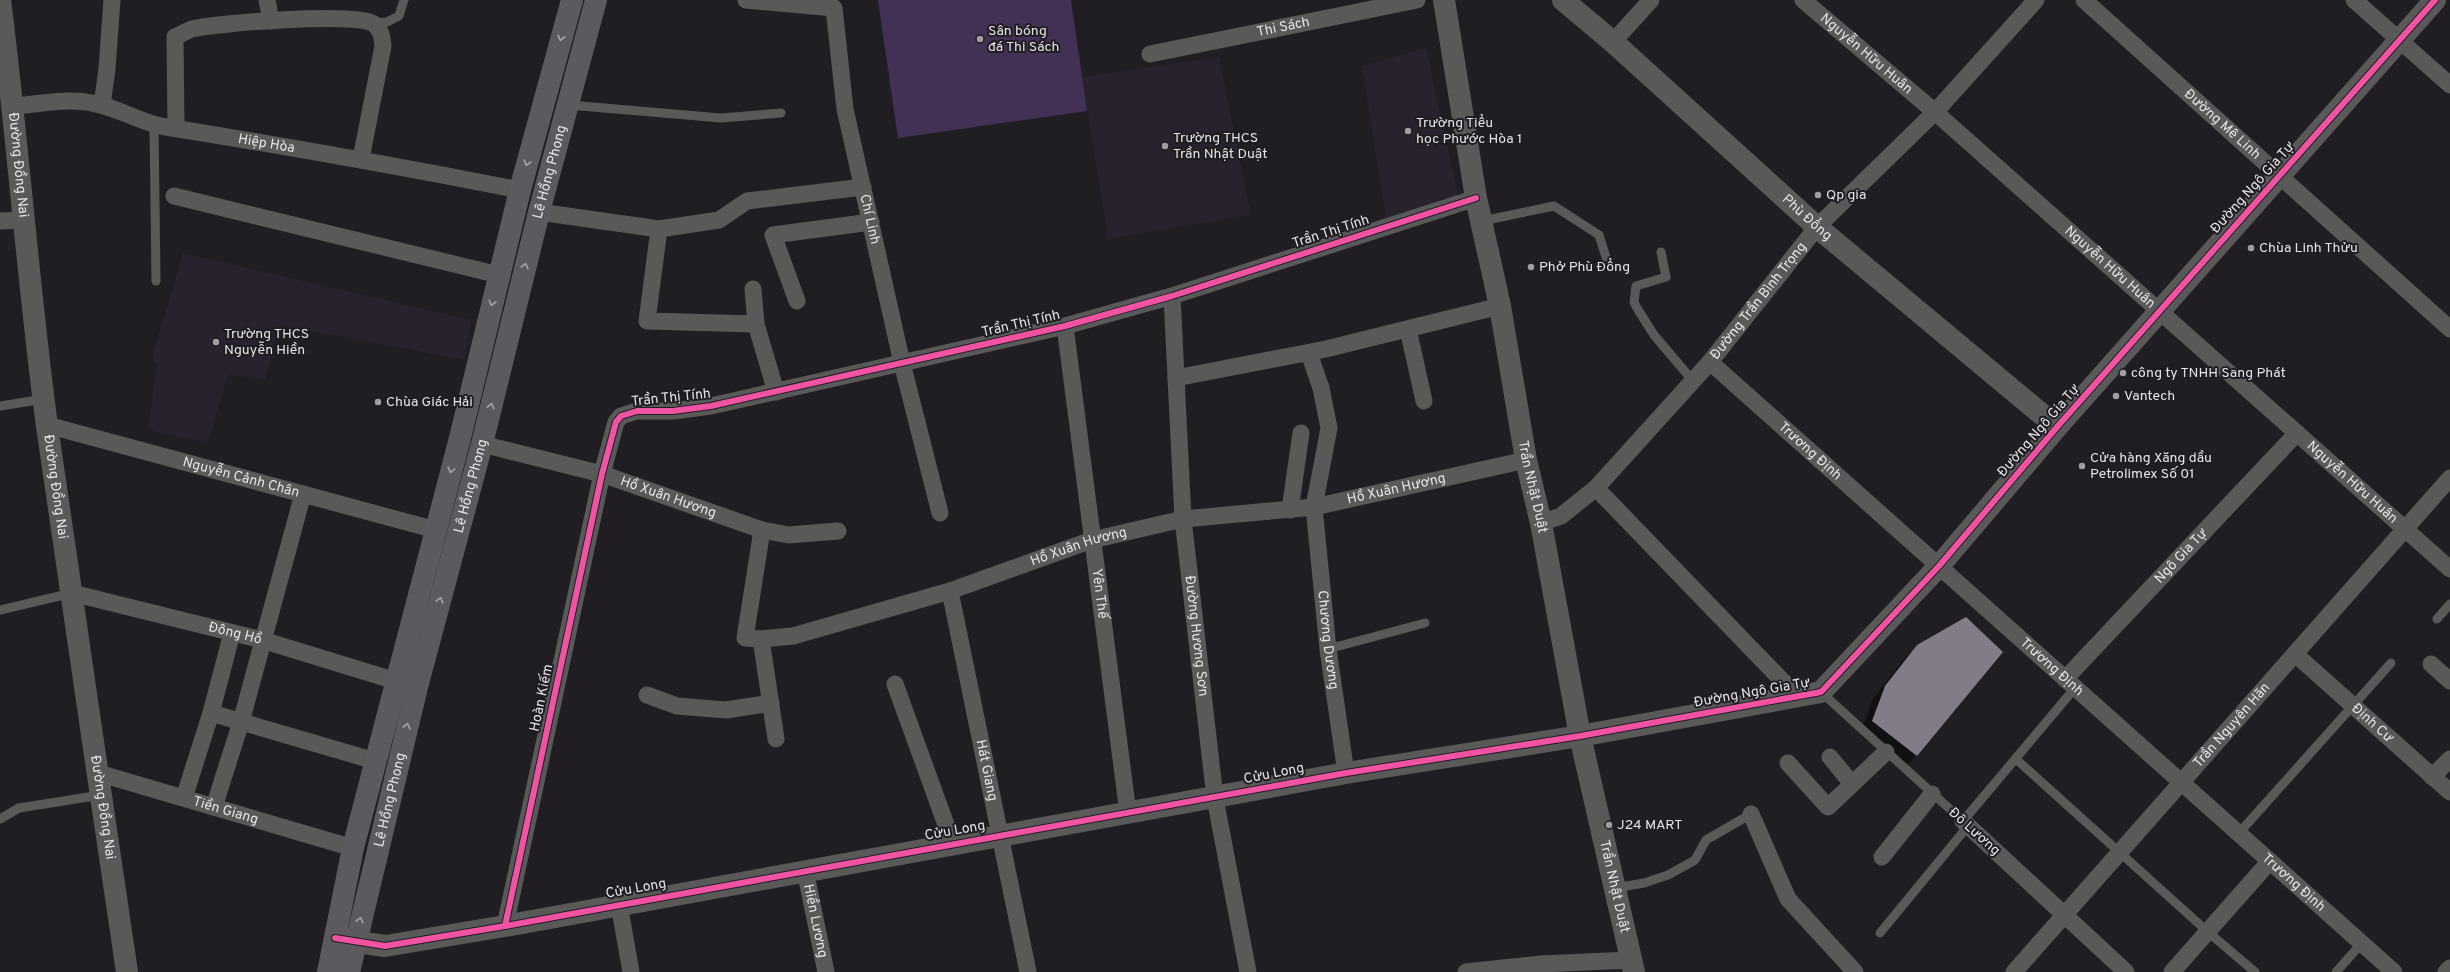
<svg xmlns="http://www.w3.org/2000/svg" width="2450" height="972" font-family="Overpass,sans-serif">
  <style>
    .built { fill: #27222d }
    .green { fill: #433055 }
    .shadow { fill: #0007 }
    .building { fill: #827c88 }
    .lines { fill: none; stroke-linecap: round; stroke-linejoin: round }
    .service { stroke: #59595a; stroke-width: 9 }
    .minor { stroke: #59595a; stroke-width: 17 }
    .tertiary { stroke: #59595a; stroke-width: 22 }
    .secondary { stroke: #5c5a5e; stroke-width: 22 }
    .cycleway-casing { stroke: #201d23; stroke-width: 8 }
    .cycleway { stroke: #f153a3; stroke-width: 6 }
    .oneway { stroke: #a7a5aa }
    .poi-dot { fill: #a09ea3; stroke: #201d23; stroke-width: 1.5 }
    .labels { text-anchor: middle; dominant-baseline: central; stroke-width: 4; stroke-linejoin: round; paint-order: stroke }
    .street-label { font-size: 14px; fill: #e5e3e8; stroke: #201d23 }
    .poi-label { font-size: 14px; fill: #e5e3e8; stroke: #201d23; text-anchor: start }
  </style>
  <rect width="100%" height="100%" fill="#201e22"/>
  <!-- built -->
  <g class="built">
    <path d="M1426 48 1458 196 1386 218 1362 66Z"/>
    <path d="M1219 57 1251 215 1108 239 1082 77Z"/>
    <path d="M183 253 471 320 465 360 279 325 265 379 228 375 208 443 148 430 157 363 152 358Z"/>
  </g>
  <!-- green -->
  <path class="green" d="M878 0H1071L1087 111 898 138Z"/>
  <!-- shadow -->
  <path class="shadow" d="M1917 646V755L1904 768 1860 734 1873 699 1904 659Z"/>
  <!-- building -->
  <path class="building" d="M1966 617 2003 652 1917 756 1872 721 1885 686 1917 645Z"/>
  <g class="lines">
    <!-- service -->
    <g class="service">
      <path d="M373 23 387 22 399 16 404 0"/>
      <path d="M569 105 721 118 781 113"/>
      <path d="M154 125 156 281"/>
      <path d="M1482 221 1554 206 1599 235 1606 257"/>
      <path d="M1661 252 1666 277 1636 286 1634 302 1637 308 1654 335 1693 381"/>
      <path d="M0 406 44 399"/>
      <path d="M0 610 72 593"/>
      <path d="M2437 619 2450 604"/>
      <path d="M1328 649 1425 623"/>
      <path d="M1821 692 1963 821 2075 688"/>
      <path d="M2017 760 2208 932 2255 972"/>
      <path d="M0 819 19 808 101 795"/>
      <path d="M2239 833 2391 663"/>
      <path d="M1615 888 1644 883 1668 875 1695 860 1706 840 1751 814"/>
      <path d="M1880 933 1968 826"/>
      <path d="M2336 972 2362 943"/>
    </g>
    <!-- minor -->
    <g class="minor">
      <path d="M267 0 271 21"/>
      <path id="s1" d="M746 0 834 8 845 109 902 363 940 513"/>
      <path id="s2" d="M1803 0 1935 112 2450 569"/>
      <path id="s3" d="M2084 0 2450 329"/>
      <path d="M2354 0 2450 85"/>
      <path d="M1613 42 1651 0"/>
      <path id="s4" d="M1150 54 1417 0"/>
      <path d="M102 105 107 69 112 0"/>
      <path id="s5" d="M14 106C39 104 67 98 92 103 118 107 140 123 166 127 285 146 402 167 520 190"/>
      <path d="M176 128 175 37C180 35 186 31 192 29 217 23 356 12 374 24 381 29 382 37 383 46L361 159"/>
      <path d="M174 196 499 275"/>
      <path d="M539 212 659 229 719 220 747 201 863 187"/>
      <path d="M0 221 23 220"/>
      <path d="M659 229 647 321 756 324"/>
      <path d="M753 289 756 324 776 392"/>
      <path id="s6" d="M1172 296 1183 519 1215 798 1248 972"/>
      <path d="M797 301 773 235 871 222"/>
      <path id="s7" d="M1065 326 1128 813"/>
      <path d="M1408 329 1424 401"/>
      <path id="s8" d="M1309 353 1321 388 1329 428 1314 507 1328 649 1346 773"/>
      <path id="s9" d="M1710 362 2394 972"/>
      <path d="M1176 378 1326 349 1500 306"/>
      <path id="s10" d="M47 425 436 530"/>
      <path id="s11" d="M482 444 602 474 762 530 789 535 838 531"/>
      <path d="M1596 488 1798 697"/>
      <path d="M1290 510 1301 433"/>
      <path id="s12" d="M1541 523 1561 516 1596 488 1710 362 1817 227 1935 112 2036 0"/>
      <path id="s13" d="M762 530 745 638 761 639 793 636 950 591 1092 540 1183 519 1314 507 1526 460"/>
      <path id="s14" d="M950 591 1028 972"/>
      <path id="s15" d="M72 593 262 640 396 681"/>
      <path d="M761 639 776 739"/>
      <path id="s16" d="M2295 654 2450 792"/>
      <path d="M2431 664 2450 681"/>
      <path id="s17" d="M2065 679 2297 433"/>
      <path d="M895 684 953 844"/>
      <path d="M647 695 677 706 726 710 771 703"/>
      <path d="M211 713 375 761"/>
      <path d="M1830 757 1852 784"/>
      <path d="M1788 763 1828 807 1886 752"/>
      <path id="s18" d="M98 773 353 848"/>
      <path d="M2432 777 2450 759"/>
      <path d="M184 798 211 713 232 633"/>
      <path d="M214 807 241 722 303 494"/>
      <path d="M1751 814 1788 899 1855 972"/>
      <path d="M1963 821 2126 972"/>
      <path d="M1882 857 1932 794"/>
      <path id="s19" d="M805 870 826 972"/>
      <path d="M619 904 631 972"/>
      <path d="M505 926 602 474 616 422 621 416 637 411H673L711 406 1065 326 1172 296 1476 198"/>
      <path d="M1466 972 1541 964 1631 960"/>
      <path id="s20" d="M2014 972 2450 478"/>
      <path d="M2172 972 2270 861"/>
      <path d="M2446 972 2450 968"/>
    </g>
    <!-- tertiary -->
    <g class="tertiary">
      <path id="s21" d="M0 0C18 142 28 284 47 426 72 608 101 790 127 972"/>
      <path id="s22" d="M1444 0 1476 198 1500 306 1526 460 1541 523 1580 736 1634 972"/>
      <path id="s23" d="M1563 0 1613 42 1817 227 2057 427"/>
      <path d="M338 939 385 946 505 926 1346 773 1580 736 1821 692 1939 566 2057 427 2435 0"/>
    </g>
    <!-- secondary -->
    <g class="secondary">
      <path d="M328 972 353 848 460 438 520 190 572 0"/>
      <path id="s24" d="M349 972 417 687 482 444 539 212 596 0"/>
    </g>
    <defs>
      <g id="cycleway">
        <path d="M505 926 602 474 616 422 621 416 637 411H673L711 406 1065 326 1172 296 1476 198"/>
        <path d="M335 938 385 946 505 926 1346 773 1580 736 1821 692 1939 566 2057 427 2435 0"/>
      </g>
    </defs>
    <!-- cycleway casing -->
    <use href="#cycleway" class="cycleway-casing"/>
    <!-- cycleway -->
    <use href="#cycleway" class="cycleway"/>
  </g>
  <!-- one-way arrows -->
  <defs><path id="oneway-chevron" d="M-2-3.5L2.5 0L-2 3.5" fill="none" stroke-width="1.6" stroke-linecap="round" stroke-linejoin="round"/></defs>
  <g class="oneway">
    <use href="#oneway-chevron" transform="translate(561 38) rotate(105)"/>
    <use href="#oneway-chevron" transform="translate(527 163) rotate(105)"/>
    <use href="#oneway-chevron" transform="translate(525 266) rotate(-76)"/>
    <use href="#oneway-chevron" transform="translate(492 303) rotate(104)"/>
    <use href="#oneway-chevron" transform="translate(491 406) rotate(-76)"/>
    <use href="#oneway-chevron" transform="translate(451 470) rotate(105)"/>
    <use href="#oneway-chevron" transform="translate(440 600) rotate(-75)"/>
    <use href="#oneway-chevron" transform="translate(407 726) rotate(-76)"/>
    <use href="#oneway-chevron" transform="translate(360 920) rotate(-77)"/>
  </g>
  <!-- markers -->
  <g class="poi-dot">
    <circle cx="980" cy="39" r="4"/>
    <circle cx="1408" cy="131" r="4"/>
    <circle cx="1165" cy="146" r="4"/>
    <circle cx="1818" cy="195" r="4"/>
    <circle cx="2251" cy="248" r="4"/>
    <circle cx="1531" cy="267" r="4"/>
    <circle cx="216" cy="342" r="4"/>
    <circle cx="2123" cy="373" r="4"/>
    <circle cx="2116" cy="396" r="4"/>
    <circle cx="378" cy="402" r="4"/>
    <circle cx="2082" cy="466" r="4"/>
    <circle cx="1609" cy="825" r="4"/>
  </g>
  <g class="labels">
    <!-- street labels -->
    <g class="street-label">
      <text stroke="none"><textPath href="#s4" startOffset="136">Thi Sách</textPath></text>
      <text stroke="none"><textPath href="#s2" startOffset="83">Nguyễn Hữu Huân</textPath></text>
      <text stroke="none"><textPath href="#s3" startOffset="186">Đường Mê Linh</textPath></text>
      <text stroke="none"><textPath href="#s5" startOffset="258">Hiệp Hòa</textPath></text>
      <text stroke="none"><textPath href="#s21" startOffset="166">Đường Đồng Nai</textPath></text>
      <text stroke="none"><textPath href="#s24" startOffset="825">Lê Hồng Phong</textPath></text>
      <text transform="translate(2253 188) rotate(-48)">Đường Ngô Gia Tự</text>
      <text stroke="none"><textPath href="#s23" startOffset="327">Phù Đổng</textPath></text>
      <text stroke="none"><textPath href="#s1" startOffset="303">Chí Linh</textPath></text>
      <text transform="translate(1331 232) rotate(-18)">Trần Thị Tính</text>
      <text stroke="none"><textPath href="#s2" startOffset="407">Nguyễn Hữu Huân</textPath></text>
      <text stroke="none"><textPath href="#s12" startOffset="314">Đường Trần Bình Trọng</textPath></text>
      <text transform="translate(1021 324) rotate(-13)">Trần Thị Tính</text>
      <text transform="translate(671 398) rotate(-6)">Trần Thị Tính</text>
      <text transform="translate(2039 431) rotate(-49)">Đường Ngô Gia Tự</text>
      <text stroke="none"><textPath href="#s9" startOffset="134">Trương Định</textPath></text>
      <text stroke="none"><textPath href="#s10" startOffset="201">Nguyễn Cảnh Chân</textPath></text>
      <text stroke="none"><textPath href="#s2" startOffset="731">Nguyễn Hữu Huân</textPath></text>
      <text stroke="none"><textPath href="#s24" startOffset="501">Lê Hồng Phong</textPath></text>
      <text stroke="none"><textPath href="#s21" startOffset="490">Đường Đồng Nai</textPath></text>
      <text stroke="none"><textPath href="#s22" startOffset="495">Trần Nhật Duật</textPath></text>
      <text stroke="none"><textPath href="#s13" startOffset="781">Hồ Xuân Hương</textPath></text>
      <text stroke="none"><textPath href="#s11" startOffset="194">Hồ Xuân Hương</textPath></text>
      <text stroke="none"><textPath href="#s13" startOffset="457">Hồ Xuân Hương</textPath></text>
      <text stroke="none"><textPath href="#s17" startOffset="169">Ngô Gia Tự</textPath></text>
      <text stroke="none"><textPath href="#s7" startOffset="270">Yên Thế</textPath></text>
      <text stroke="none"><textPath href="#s15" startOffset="168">Đông Hồ</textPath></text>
      <text stroke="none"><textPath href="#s6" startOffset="341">Đường Hương Sơn</textPath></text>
      <text stroke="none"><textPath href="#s8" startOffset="292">Chương Dương</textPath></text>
      <text stroke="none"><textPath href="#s9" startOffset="458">Trương Định</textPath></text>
      <text transform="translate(1752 693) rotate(-10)">Đường Ngô Gia Tự</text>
      <text transform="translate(542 698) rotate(-78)">Hoàn Kiếm</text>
      <text stroke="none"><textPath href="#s16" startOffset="104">Định Cư</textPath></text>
      <text stroke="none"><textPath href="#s20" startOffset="329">Trần Nguyên Hãn</textPath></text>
      <text stroke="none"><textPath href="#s14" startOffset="183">Hát Giang</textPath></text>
      <text transform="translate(1274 774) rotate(-11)">Cửu Long</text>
      <text stroke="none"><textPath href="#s24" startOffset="177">Lê Hồng Phong</textPath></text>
      <text stroke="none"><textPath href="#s21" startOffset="814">Đường Đồng Nai</textPath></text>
      <text stroke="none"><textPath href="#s18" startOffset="133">Tiền Giang</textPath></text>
      <text transform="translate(955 831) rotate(-10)">Cửu Long</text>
      <text transform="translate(1974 832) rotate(42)">Đô Lương</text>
      <text stroke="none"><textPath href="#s9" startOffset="782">Trương Định</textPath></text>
      <text stroke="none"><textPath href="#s22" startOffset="903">Trần Nhật Duật</textPath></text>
      <text transform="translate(636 889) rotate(-10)">Cửu Long</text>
      <text stroke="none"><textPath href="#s19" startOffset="52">Hiền Lương</textPath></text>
    </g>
    <!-- poi labels -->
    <g class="poi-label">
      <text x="988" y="31">Sân bóng<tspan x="988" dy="16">đá Thi Sách</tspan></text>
      <text x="1416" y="123">Trường Tiểu<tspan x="1416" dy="16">học Phước Hòa 1</tspan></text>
      <text x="1173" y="138">Trường THCS<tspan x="1173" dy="16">Trần Nhật Duật</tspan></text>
      <text x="1826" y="195">Qp gia</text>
      <text x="2259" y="248">Chùa Linh Thửu</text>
      <text x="1539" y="267">Phở Phù Đổng</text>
      <text x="224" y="334">Trường THCS<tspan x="224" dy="16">Nguyễn Hiền</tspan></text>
      <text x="2131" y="373">công ty TNHH Sang Phát</text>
      <text x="2124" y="396">Vantech</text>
      <text x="386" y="402">Chùa Giác Hải</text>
      <text x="2090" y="458">Cửa hàng Xăng dầu<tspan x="2090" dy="16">Petrolimex Số 01</tspan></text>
      <text x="1617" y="825">J24 MART</text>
    </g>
  </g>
</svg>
